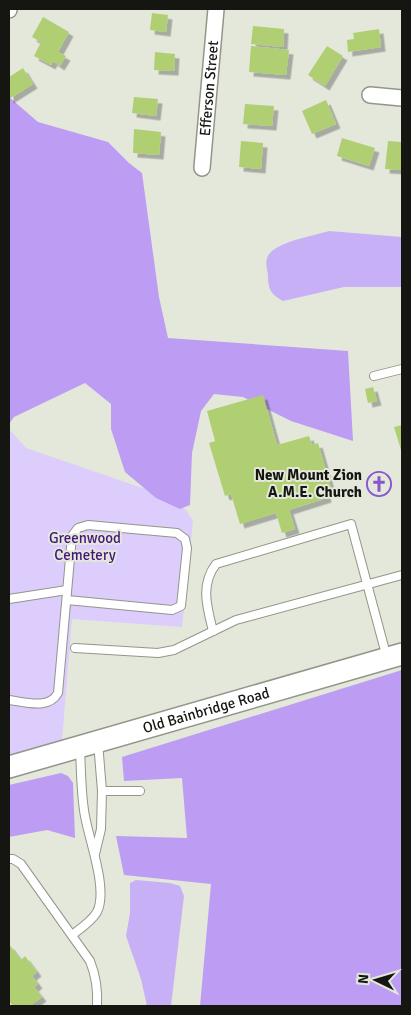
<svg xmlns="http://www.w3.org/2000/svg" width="411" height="1015" font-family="Signika,sans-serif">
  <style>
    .green { fill: #dccdfc }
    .forest { fill: #bc9df3 }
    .water { fill: #c8b0f6 }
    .building { fill: #b0cf72; filter: url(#shadow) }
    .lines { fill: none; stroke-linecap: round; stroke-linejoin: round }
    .service-casing { stroke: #92968a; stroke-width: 10 }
    .minor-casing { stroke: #92968a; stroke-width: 18 }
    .secondary-casing { stroke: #92968a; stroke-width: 24 }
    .service { stroke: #fff; stroke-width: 8 }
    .minor { stroke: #fff; stroke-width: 15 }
    .secondary { stroke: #fff; stroke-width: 21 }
    .labels { text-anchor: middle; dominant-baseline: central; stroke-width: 4; stroke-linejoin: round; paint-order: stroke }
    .street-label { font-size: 15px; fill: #151612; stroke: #e3e8da }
    .poi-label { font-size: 15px; font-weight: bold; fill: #151612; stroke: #e3e8da; text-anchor: end }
    .park-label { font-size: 15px; fill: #47167a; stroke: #e3e8da }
  </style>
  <defs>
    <filter id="shadow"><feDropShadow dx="4.5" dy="4.5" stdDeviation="0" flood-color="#0004"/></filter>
  </defs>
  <rect width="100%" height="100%" fill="#e3e8da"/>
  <!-- green -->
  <path class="green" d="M9 429 26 448 157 493 186 510 193 521 182 627 72 619 62 740 9 756Z"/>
  <!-- forest -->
  <g class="forest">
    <path d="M9 97 38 122 108 142 129 163 142 173 159 297 168 338 348 351 353 441 291 421 243 397 214 394 201 411 192 453 190 505 180 509 156 498 125 472 111 429V404L85 383 14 417 9 424Z"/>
    <path d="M402 670V1006H200L211 884 124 875 116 836 187 838 182 778 124 781 122 757Z"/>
    <path d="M61 773 68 776 73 783 75 838 47 830 9 837V785Z"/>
  </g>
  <!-- water -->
  <g class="water">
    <path d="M329 231 402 237V287H344L283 301C272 295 268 290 268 277 268 270 265 266 267 258 272 242 314 236 329 231Z"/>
    <path d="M136 880 170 883 180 886 184 896 171 1006H147L141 979 126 936 130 913V883Z"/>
  </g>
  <!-- building -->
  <g class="building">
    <path d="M152 13 168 15 166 32 150 30Z"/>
    <path d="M43 17 69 32 58 52 66 56 60 66 53 61 51 65 34 56 41 42 32 37Z"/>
    <path d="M253 26 284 29 283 47 251 44Z"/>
    <path d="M379 29 381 47 348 52 347 40 354 39 353 33Z"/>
    <path d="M251 46 289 50 286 75 249 72Z"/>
    <path d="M327 46 343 56 325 86 308 75Z"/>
    <path d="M155 52 175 54 174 71 154 70Z"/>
    <path d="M23 68 33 84 9 99V77Z"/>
    <path d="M134 97 158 99 156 116 132 113Z"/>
    <path d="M326 100 336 124 312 134 302 111Z"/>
    <path d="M245 104 274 106 272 126 243 124Z"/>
    <path d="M134 129 161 132 159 155 133 153Z"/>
    <path d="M342 138 375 148 369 166 337 156Z"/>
    <path d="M241 141 263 143 261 169 239 167Z"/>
    <path d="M388 141 402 142V170L385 169Z"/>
    <path d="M373 387 377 401 368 403 365 389Z"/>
    <path d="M263 395 277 445 309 436 312 445 318 443 331 488 325 489 327 498 289 510 295 529 282 533 276 513 240 524 231 494 225 496 209 443 215 441 207 411Z"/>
    <path d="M402 425V453L394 427Z"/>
    <path d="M9 944 21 960 25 956 37 972 32 976 38 984 34 987 42 997 30 1006H13L9 1001Z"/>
  </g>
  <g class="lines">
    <defs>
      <g id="service">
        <path d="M374 376 402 369"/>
        <path d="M9 599 67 590"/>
        <path d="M213 631C207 607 200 585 216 564L351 524 387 658"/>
        <path d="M75 648 158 653 174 650 236 620 402 575"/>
        <path d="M9 700C25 702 49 710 58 693L72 536 78 528 88 525 177 533 185 539 187 548 181 606 172 610 67 600"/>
        <path d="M102 791H140"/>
        <path d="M95 854 101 829 102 791 98 742"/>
        <path d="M9 859H13L21 864 90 961C96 976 98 990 97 1006"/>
        <path d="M72 935C80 929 92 921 97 912 109 888 87 836 84 810 81 790 81 769 80 749"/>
      </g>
      <g id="minor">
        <path d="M9 10V9"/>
        <path d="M370 95 402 98"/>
        <path id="s1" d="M202 168 216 9"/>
      </g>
      <g id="secondary">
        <path id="s2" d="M9 767 402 654"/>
      </g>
    </defs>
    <!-- service casing -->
    <use href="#service" class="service-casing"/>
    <!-- minor casing -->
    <use href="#minor" class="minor-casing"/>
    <!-- secondary casing -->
    <use href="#secondary" class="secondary-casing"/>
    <!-- service -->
    <use href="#service" class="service"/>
    <!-- minor -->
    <use href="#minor" class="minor"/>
    <!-- secondary -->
    <use href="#secondary" class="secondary"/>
  </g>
  <!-- icons -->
  <defs>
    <symbol id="church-ring" viewBox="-11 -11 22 22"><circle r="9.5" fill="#e3e8da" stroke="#8856ce" stroke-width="1.5"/><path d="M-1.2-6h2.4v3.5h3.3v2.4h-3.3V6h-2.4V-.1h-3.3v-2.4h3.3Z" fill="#8856ce"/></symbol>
  </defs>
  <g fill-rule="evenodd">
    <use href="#church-ring" x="365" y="470" width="28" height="28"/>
  </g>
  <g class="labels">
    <!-- street labels -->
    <g class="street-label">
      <text stroke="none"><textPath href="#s1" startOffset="80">Efferson Street</textPath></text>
      <text stroke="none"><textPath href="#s2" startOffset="205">Old Bainbridge Road</textPath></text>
    </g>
    <!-- poi labels -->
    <g class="poi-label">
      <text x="362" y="475">New Mount Zion<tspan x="362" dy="17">A.M.E. Church</tspan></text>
    </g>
    <!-- park labels -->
    <g class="park-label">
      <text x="85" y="538">Greenwood<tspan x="85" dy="17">Cemetery</tspan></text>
    </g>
  </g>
  <!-- border -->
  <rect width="411" height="1015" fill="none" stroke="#151612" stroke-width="20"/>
  <!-- north arrow -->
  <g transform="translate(376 980) rotate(275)" stroke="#e3e8da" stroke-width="4" paint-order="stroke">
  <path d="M0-4L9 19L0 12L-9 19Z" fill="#151612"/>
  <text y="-8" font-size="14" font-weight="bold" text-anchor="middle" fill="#151612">N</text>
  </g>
</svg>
